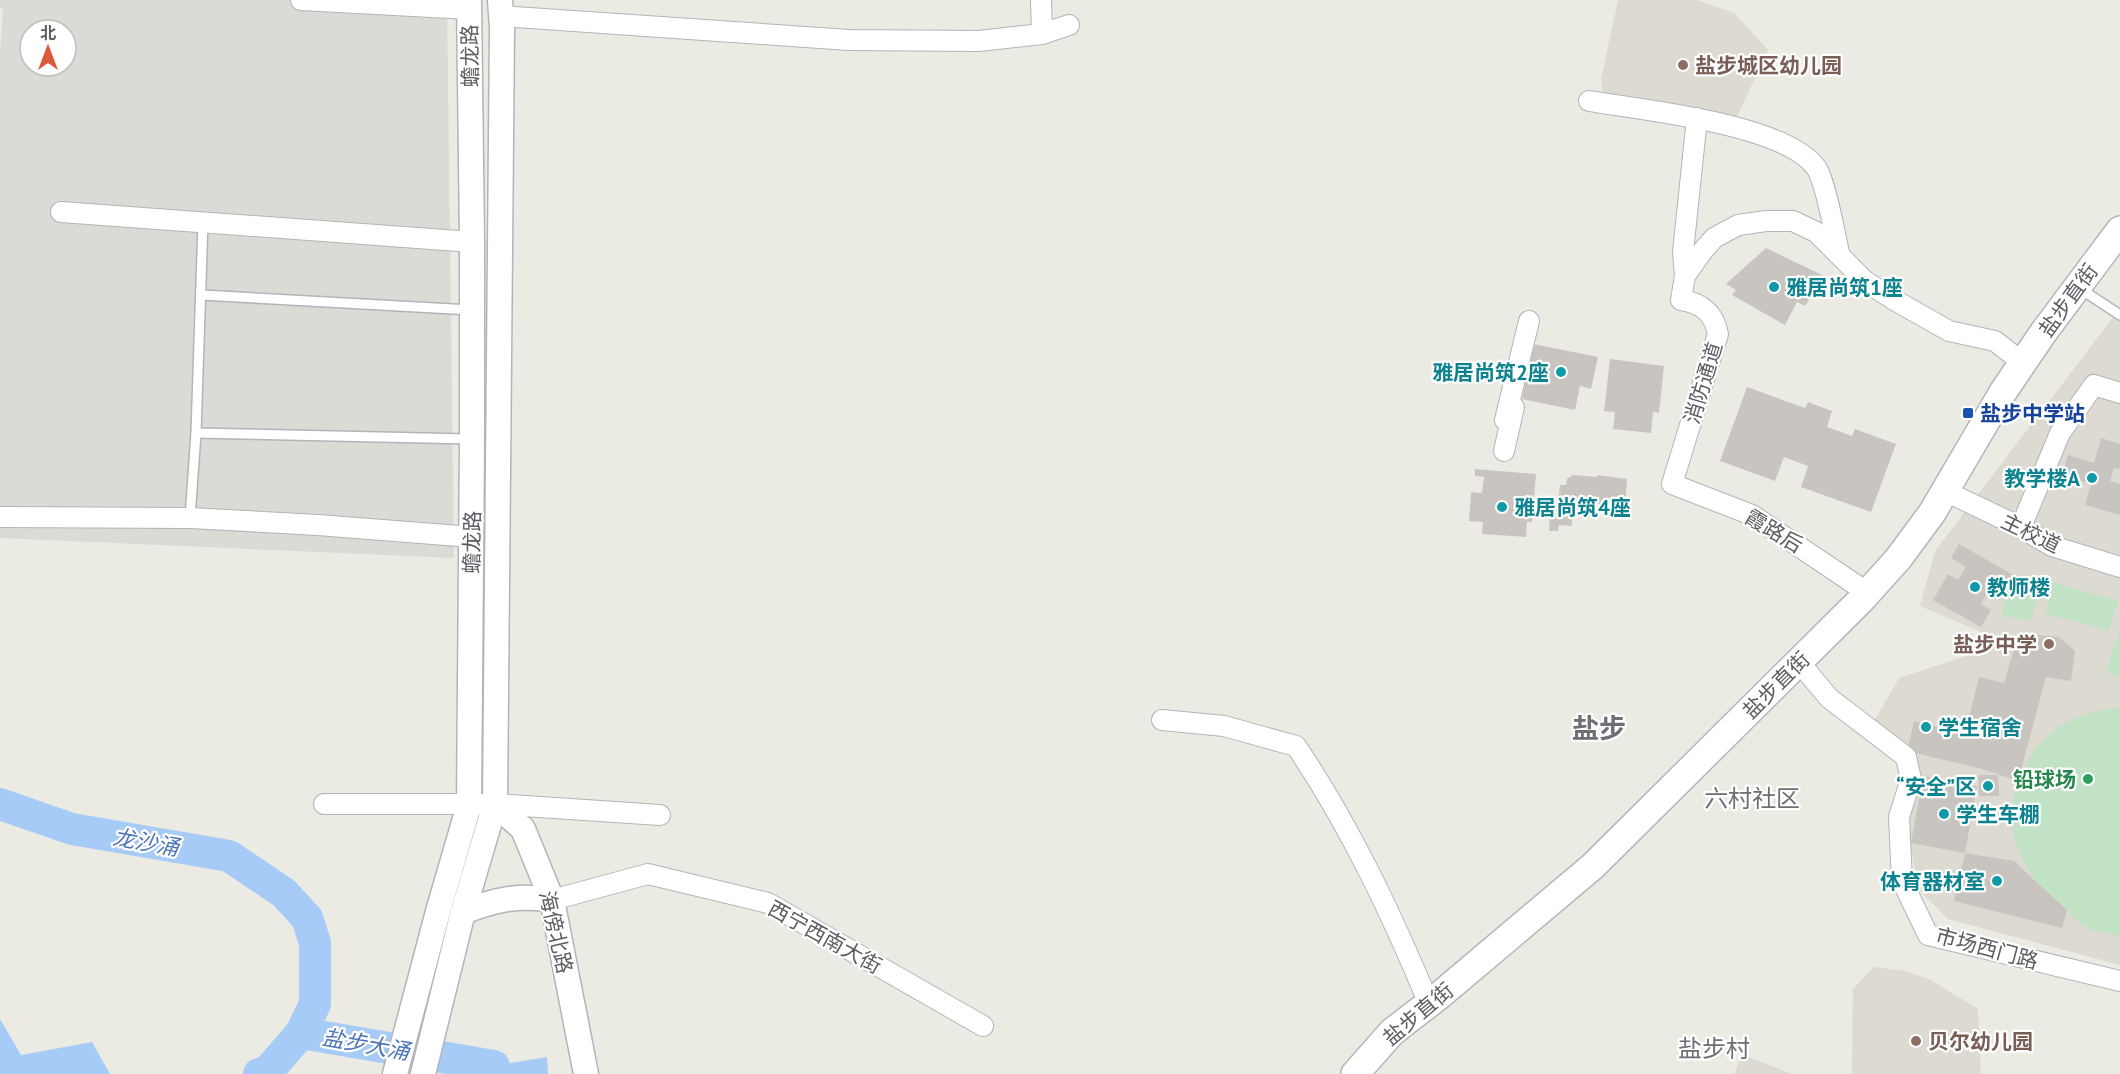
<svg xmlns="http://www.w3.org/2000/svg" width="2120" height="1074" font-family="'PT Sans','Noto Sans SC',sans-serif">
  <style>
    .industrial { fill: #dbdad5; fill-rule: evenodd }
    .education { fill: #dcdad1 }
    .green { fill: #c1e2c5 }
    .water { fill: #a7cbf7 }
    .lines { fill: none; stroke-linecap: round; stroke-linejoin: round }
    .river { stroke: #a7cbf7; stroke-width: 32 }
    .building { fill: #c8c5c0 }
    .service-casing { stroke: #b3b4b9; stroke-width: 12 }
    .minor-casing { stroke: #b3b4b9; stroke-width: 22 }
    .tertiary-casing { stroke: #b3b4b9; stroke-width: 27 }
    .secondary-casing { stroke: #b4b6bc; stroke-width: 30 }
    .service { stroke: #fff; stroke-width: 9 }
    .minor { stroke: #fff; stroke-width: 20 }
    .tertiary { stroke: #fff; stroke-width: 24 }
    .secondary { stroke: #fff; stroke-width: 27 }
    .education-dot { fill: #8d6e63; stroke: #fff; stroke-width: 2 }
    .culture-dot { fill: #0f9aa8; stroke: #fff; stroke-width: 2 }
    .transit-dot { fill: #1a4fb4; stroke: #fff; stroke-width: 2 }
    .leisure-dot { fill: #2e9e5b; stroke: #fff; stroke-width: 2 }
    .labels { text-anchor: middle; dominant-baseline: central; stroke-width: 4.5; stroke-linejoin: round; paint-order: stroke }
    .street-label { font-size: 21px; fill: #5b5d62; stroke: #fff }
    .education-label { font-size: 21px; font-weight: bold; fill: #785e54; stroke: #fff; text-anchor: start }
    .culture-label { font-size: 21px; font-weight: bold; fill: #0d838f; stroke: #fff; text-anchor: start }
    .transit-label { font-size: 21px; font-weight: bold; fill: #164399; stroke: #fff; text-anchor: start }
    .leisure-label { font-size: 21px; font-weight: bold; fill: #27864d; stroke: #fff; text-anchor: end }
    .water-label { font-size: 22px; font-style: italic; fill: #4c74b8; stroke: #fff }
    .quarter-label { font-size: 24px; fill: #6c6f74; stroke: #fff }
    .district-label { font-size: 27px; font-weight: bold; fill: #6c6f74; stroke: #fff }
  </style>
  <rect width="100%" height="100%" fill="#ecebe3"/>
  <!-- industrial -->
  <path class="industrial" d="M0 0H447L454 558 0 538V55L3 8 0 7ZM30 30H66V66H30Z"/>
  <!-- education -->
  <g class="education">
    <path d="M1618 0H1697L1734 13 1768 50 1735 121 1604 98 1601 79Z"/>
    <path d="M2114 316 2120 319V965L1948 919 1919 890 1908 834 1913 757 1875 720 1899 678 1969 655 1986 634 1920 606 1935 551Z"/>
    <path d="M1874 967 1905 971 1929 979 1978 1009 1981 1074H1852L1853 989Z"/>
    <path d="M1741 1054 1792 1074H1735Z"/>
  </g>
  <!-- green -->
  <g class="green">
    <path d="M2052 582 2118 601 2109 631 2045 613Z"/>
    <path d="M2007 590 2037 597 2031 621 2001 615Z"/>
    <path d="M2120 630V677L2106 672Z"/>
    <path d="M2120 707V936C2109 933 2094 932 2085 926 2075 921 2067 908 2058 901 2051 894 2041 887 2035 879 1992 826 2013 751 2071 720 2085 713 2105 710 2120 707Z"/>
  </g>
  <!-- water -->
  <g class="water">
    <path d="M0 1019 21 1055 92 1042 110 1074H0Z"/>
    <path d="M547 1057 548 1074H449L445 1064 494 1066Z"/>
  </g>
  <g class="lines">
    <!-- river -->
    <g class="river">
      <path d="M0 804 72 829 229 856 284 893 307 918 315 943V1004L301 1033 268 1071 259 1074"/>
      <path d="M301 1033 494 1066 496 1074"/>
    </g>
  </g>
  <!-- building -->
  <g class="building">
    <path d="M1766 248 1824 276 1805 306 1797 302 1785 325 1732 295 1736 290 1726 284Z"/>
    <path d="M1533 344 1598 357 1591 389 1580 386 1575 410 1522 399Z"/>
    <path d="M1610 359 1664 366 1659 413 1653 412 1651 433 1613 429 1615 412 1604 411Z"/>
    <path d="M1747 387 1805 408 1808 402 1832 411 1827 427 1852 436 1855 429 1896 444 1871 512 1801 487 1808 466 1784 457 1775 481 1720 461Z"/>
    <path d="M2101 438 2120 444V469L2114 468 2110 481 2120 484V515L2085 505 2091 484 2062 475 2068 455 2094 463Z"/>
    <path d="M1475 469 1536 474 1532 522H1527L1526 537 1482 534 1483 522 1469 521 1471 492 1482 493 1484 477 1475 476Z"/>
    <path d="M1573 475 1597 477V475L1627 479 1625 506 1584 503 1583 509 1579 510V517H1572V526L1559 525 1558 531H1549L1551 500 1558 501 1560 485H1566L1567 479Z"/>
    <path d="M1959 544 2015 576 2000 601 1987 593 1981 604 1991 610 1981 627 1933 600 1948 574 1958 580 1966 567 1951 558Z"/>
    <path d="M2019 633 2059 637 2075 651 2071 681 2046 677 2018 781 1982 769 1907 751 1914 721 1965 733 1979 677 2004 683Z"/>
    <path d="M1978 775H1998L1999 796H1979Z"/>
    <path d="M1923 776 1977 786 1965 853 1911 843Z"/>
    <path d="M1965 853 2014 861 2067 910 2062 928 1954 901Z"/>
  </g>
  <g class="lines">
    <defs>
      <g id="service">
        <path d="M2079 288 2120 315"/>
        <path d="M202 295 471 310"/>
        <path d="M196 433 470 439"/>
        <path d="M190 518 196 433 203 222"/>
      </g>
      <g id="minor">
        <path d="M301 0 469 9"/>
        <path d="M1041 0 1042 34"/>
        <path d="M502 16 849 40 979 41 1042 34 1069 25"/>
        <path d="M1589 101C1641 110 1788 124 1817 169 1826 184 1835 234 1839 253"/>
        <path d="M61 212 472 242"/>
        <path d="M1685 276 1683 252 1697 118"/>
        <path d="M1505 420 1529 321"/>
        <path d="M1504 451 1514 407"/>
        <path d="M1945 491 2018 526 2052 546 2120 567"/>
        <path d="M0 517 190 518 318 525 472 537"/>
        <path d="M2021 527 2060 433 2094 385 2120 393"/>
        <path d="M1868 593 1752 515 1672 484 1718 334C1714 313 1702 303 1681 300L1685 276 1701 253 1714 238 1738 225 1766 221H1793L1816 232 1865 281 1896 301 1949 331 1995 341 2023 363"/>
        <path d="M1799 662 1829 698 1906 757 1911 779 1899 817 1902 881 1928 935 2120 981"/>
        <path d="M1162 720 1224 726 1296 746C1350 826 1392 915 1429 1004"/>
        <path d="M324 804H495L660 815"/>
        <path d="M552 900 648 874 768 903 983 1026"/>
      </g>
      <g id="tertiary">
        <path d="M495 804 523 829 552 900 586 1074"/>
        <path d="M463 912C494 900 519 894 552 900"/>
        <path d="M395 1074 439 908 469 805 472 439V242L469 0"/>
        <path d="M423 1074 463 912 495 804 502 28 500 0"/>
      </g>
      <path id="secondary" d="M1355 1074 1392 1032 1440 995 1593 866 1861 600 1898 559 1932 513 2003 392 2043 333 2120 230"/>
    </defs>
    <!-- service casing -->
    <use href="#service" class="service-casing"/>
    <!-- minor casing -->
    <use href="#minor" class="minor-casing"/>
    <!-- tertiary casing -->
    <use href="#tertiary" class="tertiary-casing"/>
    <!-- secondary casing -->
    <use href="#secondary" class="secondary-casing"/>
    <!-- service -->
    <use href="#service" class="service"/>
    <!-- minor -->
    <use href="#minor" class="minor"/>
    <!-- tertiary -->
    <use href="#tertiary" class="tertiary"/>
    <!-- secondary -->
    <use href="#secondary" class="secondary"/>
  </g>
  <!-- markers -->
  <g class="education-dot">
    <circle cx="1683" cy="65" r="6"/>
    <circle cx="2049" cy="644" r="6"/>
    <circle cx="1916" cy="1041" r="6"/>
  </g>
  <g class="culture-dot">
    <circle cx="1774" cy="287" r="6"/>
    <circle cx="1561" cy="372" r="6"/>
    <circle cx="2092" cy="478" r="6"/>
    <circle cx="1502" cy="507" r="6"/>
    <circle cx="1975" cy="587" r="6"/>
    <circle cx="1926" cy="727" r="6"/>
    <circle cx="1988" cy="786" r="6"/>
    <circle cx="1944" cy="814" r="6"/>
    <circle cx="1997" cy="881" r="6"/>
  </g>
  <rect class="transit-dot" x="1962" y="407" width="12" height="12" rx="3"/>
  <circle class="leisure-dot" cx="2088" cy="779" r="6"/>
  <g class="labels">
    <!-- street labels -->
    <g class="street-label">
      <text transform="translate(470 56) rotate(-91)">蟾龙路</text>
      <text transform="translate(2068 300) rotate(-54)">盐步直街</text>
      <text transform="translate(1703 383) rotate(-73)">消防通道</text>
      <text transform="translate(1774 531) rotate(31)">霞路后</text>
      <text transform="translate(2031 533) rotate(26)">主校道</text>
      <text transform="translate(472 542) rotate(-89)">蟾龙路</text>
      <text transform="translate(1776 685) rotate(-45)">盐步直街</text>
      <text transform="translate(556 932) rotate(77)">海傍北路</text>
      <text transform="translate(825 937) rotate(29)">西宁西南大街</text>
      <text transform="translate(1987 948) rotate(15)">市场西门路</text>
      <text transform="translate(1418 1014) rotate(-40)">盐步直街</text>
    </g>
    <!-- education labels -->
    <g class="education-label">
      <text x="1695" y="65">盐步城区幼儿园</text>
      <text x="2037" y="644" text-anchor="end">盐步中学</text>
      <text x="1928" y="1041">贝尔幼儿园</text>
    </g>
    <!-- culture labels -->
    <g class="culture-label">
      <text x="1786" y="287">雅居尚筑1座</text>
      <text x="1549" y="372" text-anchor="end">雅居尚筑2座</text>
      <text x="2080" y="478" text-anchor="end">教学楼A</text>
      <text x="1514" y="507">雅居尚筑4座</text>
      <text x="1987" y="587">教师楼</text>
      <text x="1938" y="727">学生宿舍</text>
      <text x="1976" y="786" text-anchor="end">“安全”区</text>
      <text x="1956" y="814">学生车棚</text>
      <text x="1985" y="881" text-anchor="end">体育器材室</text>
    </g>
    <!-- transit labels -->
    <g class="transit-label">
      <text x="1980" y="413">盐步中学站</text>
    </g>
    <!-- leisure labels -->
    <g class="leisure-label">
      <text x="2076" y="779">铅球场</text>
    </g>
    <!-- water labels -->
    <g class="water-label">
      <text transform="translate(146 842) rotate(10)">龙沙涌</text>
      <text transform="translate(366 1044) rotate(10)">盐步大涌</text>
    </g>
    <!-- quarter labels -->
    <g class="quarter-label">
      <text x="1752" y="798">六村社区</text>
      <text x="1714" y="1048">盐步村</text>
    </g>
    <!-- district labels -->
    <g class="district-label">
      <text x="1599" y="728">盐步</text>
    </g>
  </g>
  <!-- north arrow -->
  <g transform="translate(48 48)"><circle r="28" fill="#ffffff" stroke="#bdbec0" stroke-width="1.5"/>
  <path d="M0-4.5L10 22L0 15L-10 22Z" fill="#da5a3b"/>
  <text y="-9" font-size="16" font-weight="bold" text-anchor="middle" fill="#5b5d62">北</text>
  </g>
</svg>
